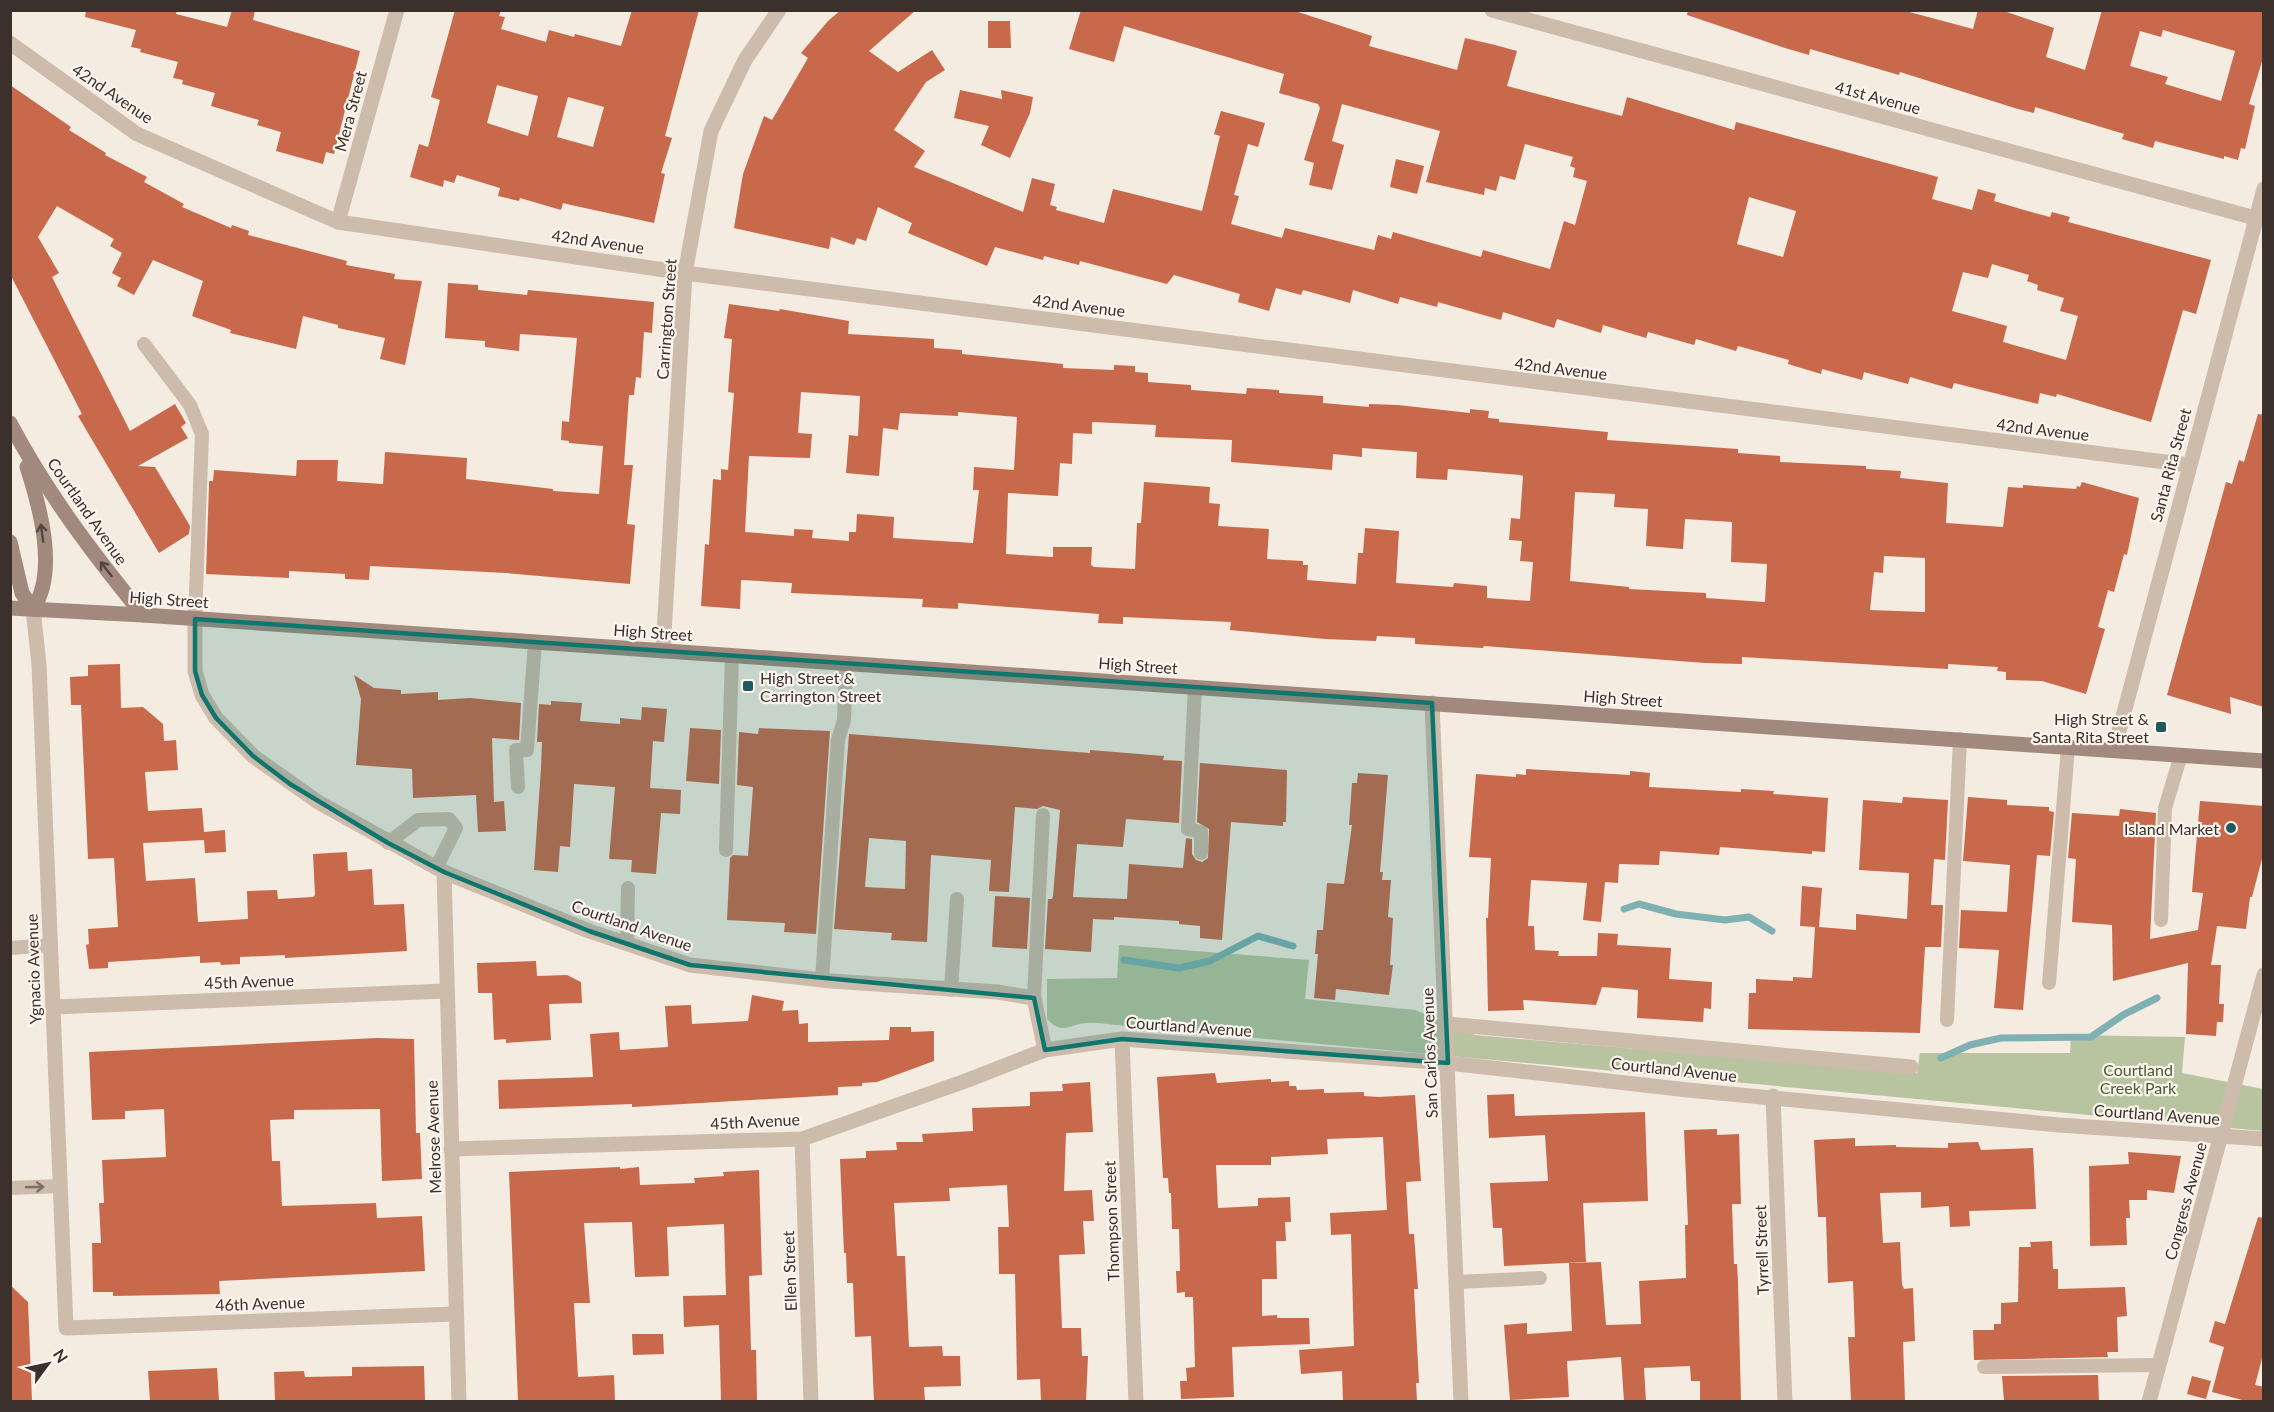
<svg xmlns="http://www.w3.org/2000/svg" width="2274" height="1412" font-family="Lato,sans-serif">
  <style>
    .green { fill: #b8c4a0 }
    .lines { fill: none; stroke-linecap: round; stroke-linejoin: round }
    .stream { stroke: #7fb0b2; stroke-width: 7 }
    .building { fill: #c8694b; fill-rule: evenodd }
    .lane { stroke: #cdbbac; stroke-width: 14 }
    .street { stroke: #cdbbac; stroke-width: 15 }
    .secondary { stroke: #a18a7d; stroke-width: 15 }
    .oneway { stroke: #544640 }
    .oneway2 { stroke: #7d6f65 }
    .marked { fill: #0f766e; fill-opacity: 0.2; stroke: #0f766e; stroke-width: 4.5; stroke-linejoin: round }
    .poi-dot { fill: #1f5a5e; stroke: #fbf5ee; stroke-width: 2 }
    .labels { text-anchor: middle; dominant-baseline: central; stroke-width: 4.5; stroke-linejoin: round; paint-order: stroke }
    .street-label { font-size: 16px; fill: #3b302b; stroke: #fbf5ee }
    .poi-label { font-size: 16px; fill: #3b302b; stroke: #fbf5ee; text-anchor: end }
    .park-label { font-size: 16px; fill: #4a5a2e; stroke: #fbf5ee }
  </style>
  <rect width="100%" height="100%" fill="#f4ebe1"/>
  <!-- green -->
  <path class="green" d="M1119 945 1309 960 1305 999 1415 1010 1475 1035 1917 1073 1920 1053H2070L2071 1035 2185 1037 2182 1073 2263 1089V1131L1116 1025C1106 1024 1096 1022 1086 1023 1068 1025 1062 1035 1047 1019V979L1117 978Z"/>
  <g class="lines">
    <!-- stream -->
    <g class="stream">
      <path d="M1624 909 1639 904 1676 914 1725 920 1749 917 1772 931"/>
      <path d="M1124 960 1179 968 1210 961 1258 936 1293 946"/>
      <path d="M1941 1058 1970 1045 2001 1038 2091 1037 2123 1015 2157 998"/>
    </g>
  </g>
  <!-- building -->
  <g class="building">
    <path d="M86 10H177L176 14 227 27 232 10H255L253 20 360 51 334 154 326 152 323 164 276 151 281 132 257 125 259 120 211 106 215 93 182 84 183 80 173 78 178 62 140 52 141 49 131 47 136 30 85 17Z"/>
    <path d="M455 10H501L499 16 505 17 501 29 546 42 549 30 574 37 575 34 621 46 632 10H699L665 136 672 138 661 173 665 174 654 223 571 205 563 203 561 210 520 198 519 201 498 196 500 188 457 175 454 183 444 180 443 187 410 177 419 144 428 147 440 100 431 97ZM497 85 538 96 528 136 487 123ZM568 97 604 107 593 147 557 137Z"/>
    <path d="M841 10H916L869 51 898 72 932 50 945 70 926 82 894 130 925 151 914 167 1023 212 1032 178 1055 184 1050 205 1057 207 1056 210 1104 223 1113 189 1202 211 1220 136 1214 134 1221 111 1265 123 1258 147 1248 144 1234 195 1239 196 1231 224 1282 238 1285 228 1374 250 1378 235 1391 239 1393 232 1481 257 1483 250 1550 269 1564 221 1575 225 1587 181 1573 177 1575 168 1570 166 1573 157 1525 144 1515 180 1500 176 1496 191 1485 188 1484 195 1426 182 1440 131 1342 104 1332 141 1344 145 1332 190 1309 185 1314 163 1304 160 1320 108 1318 104 1279 93 1284 74 1124 26 1114 62 1069 49 1081 10H1292L1372 36 1369 46 1457 70 1465 38 1495 45 1517 51 1507 86 1622 116 1627 97 1734 130 1736 122 1938 177 1932 199 1972 210 1978 189 1996 194 1994 201 2024 210 2050 217 2052 212 2070 217 2068 222 2211 260 2196 314 2183 310 2151 422 2057 394 2056 397 2040 393 2038 404 1954 383 1952 389 1910 377 1908 384 1864 372 1862 380 1822 369 1821 374 1788 364 1789 360 1738 346 1736 351 1696 339 1694 345 1648 332 1646 338 1603 325 1601 333 1557 319 1554 328 1503 312 1501 320 1438 302 1437 307 1400 297 1398 304 1353 290 1350 303 1303 290 1301 295 1276 288 1269 311 1238 302 1240 294 1174 275 1167 284 1080 261 1079 265 1044 256 1043 260 995 247 987 266 908 233 912 223 878 207 866 241 857 238 854 245 831 237 829 249 734 228 743 174 764 116 772 120 808 58 801 53 828 21ZM1749 197 1796 211 1783 257 1737 244ZM1992 264 2029 275 2027 281 2038 285 2037 290 2064 298 2060 311 2078 316 2066 360 2003 342 2007 326 1952 311 1963 272 1988 278Z"/>
    <path d="M1688 10H1902L1973 29 1978 10H2001L2054 28 2046 57 2085 70 2102 10H2264V55L2249 104 2255 106 2245 149 2241 148 2238 160 2224 156V159L2155 141 2153 148 2122 139 2124 134 2035 107 2034 113 2018 109 1900 72 1899 75 1810 49 1809 55 1785 48 1687 15ZM2163 30 2235 51 2221 101 2165 84 2168 77 2130 66 2140 31 2161 37Z"/>
    <path d="M988 21H1010L1011 48H988Z"/>
    <path d="M10 85 71 127 69 130 106 153 105 155 147 177 144 182 184 204 182 207 231 228 232 225 249 231 248 235 347 261 346 265 395 274 394 279 422 281 405 365 380 359 385 338 338 328V325L303 316 296 349 230 333 231 330 192 316 203 281 153 260 134 295 117 286 121 278 112 273 122 253 110 246 114 239 57 206 38 237 59 273 52 277 130 431 175 404 186 423 181 427 188 438 138 466 155 467 190 526 189 534 159 553 78 416 82 414 10 274Z"/>
    <path d="M960 90 1002 99 1001 90 1033 97 1030 113 1010 158 981 145 989 126 954 118Z"/>
    <path d="M1396 159 1424 166 1417 194 1390 187Z"/>
    <path d="M448 283 478 285V290L527 295 528 290 654 302 652 333 644 332 641 378 636 377 634 395H629L624 465H633L627 524 635 525 630 584 506 573 370 566 369 580 345 579V574L289 571V578L206 574 209 486V481H213L214 470 296 476 297 460H338L337 481 383 484 385 452 467 458 466 479 553 489V491L599 494 603 446 569 443V441L561 440 562 421 569 422 577 338 520 334 519 351 485 347V341L445 338Z"/>
    <path d="M729 304 779 311 780 309 849 321 848 334 934 339V348L962 350V354L1063 364V368L1114 370V365L1135 366V372L1148 373V382L1191 385V390L1246 394 1247 388 1279 390V393L1323 396V403L1369 407V404L1398 405 1470 413V409L1489 411 1488 418 1499 419V422L1608 432 1607 440 1738 449V453L1780 456V462L1866 466V469L1901 471 1900 478 1948 483 1946 523 2003 527 2008 487 2023 488V485L2076 489 2077 486 2080 487 2082 482 2139 498 2127 555 2124 554 2114 592 2108 590 2098 627 2105 629 2086 694 2042 681 2006 680V672L1997 671 1998 667 1948 664V669L1912 667 1742 657V664L1705 663 1484 646 1483 648 1415 644V638L1377 636 1376 641 1325 639 1230 630 1231 622 1123 617V624L1098 623 1099 614 958 603V609L922 607 923 599 791 593 792 583 741 580 740 609 701 606 705 544 709 545 713 479 721 480V469L728 470 734 393 728 392 732 339 724 338ZM801 392 860 396 858 436 849 435 846 473 879 476 883 428 898 430 900 413 958 416V412L1017 417 1014 470 974 467 973 490H979L973 543 893 538 894 517 857 514 856 532H849V541L812 538 813 530 794 529V536L745 532 749 456 810 458 812 434 798 433ZM1092 422 1156 425 1155 437 1232 440 1231 462 1332 470 1333 454 1362 457V448L1417 452 1416 478 1447 480 1448 469 1520 475 1523 476 1520 519 1511 518 1509 540 1522 541 1520 561 1533 562 1530 601 1487 598V586L1454 583 1453 587 1396 583 1399 531 1365 528 1363 553H1358L1356 584 1307 580 1308 565H1303V561L1267 559 1269 529 1218 526 1220 504 1209 503 1210 487 1144 482 1141 523H1137L1135 569 1094 567 1091 565 1092 547H1053V557L1006 554 1008 493 1058 496 1060 463 1072 464 1073 433 1092 434ZM1575 492 1615 494 1614 507 1648 509 1646 546 1683 549 1685 519 1732 522 1731 562 1767 564 1765 602 1706 598V593L1629 589V587L1570 581ZM1884 556 1925 558V612L1870 610 1874 572 1883 573Z"/>
    <path d="M2258 414 2264 415V707L2230 697 2231 714 2167 695 2226 482 2232 484 2239 460 2244 462Z"/>
    <path d="M120 664 121 708 143 707 163 724 164 741 176 740 178 770 145 772 148 811 202 808 204 832 225 830 226 852 205 853 204 840 143 843 146 881 195 878 198 922 248 919 247 891 277 890 278 899 313 897 315 895 313 854 347 852 348 871 372 869 374 905 404 904 407 951 285 958V955L240 957V964L221 965 220 962 200 963V956L156 959 108 962V968L89 969 86 945 89 944 88 929 118 927 114 858 88 859 81 705H71L70 677 88 676V665Z"/>
    <path d="M354 675 374 688 401 690V694L438 692V700L470 698 521 703 519 740 492 738 494 802 504 801 506 831 478 832 476 795 413 798 412 769 356 765 361 699Z"/>
    <path d="M551 701 582 703 580 721 620 724V718L641 720 642 707 667 709 664 742 653 741 650 788 681 790 680 814 661 813 656 874 631 872 632 860 609 859 615 787 574 784 570 847 560 846 558 872 534 870 541 768 542 742H537L539 704 551 705Z"/>
    <path d="M690 728 721 730 719 784 686 781Z"/>
    <path d="M759 728 830 731 816 934 784 932 785 923 727 920 730 858 733 855 748 856 753 787 737 785 739 732 758 734Z"/>
    <path d="M849 734 1090 753V750L1164 756 1163 760 1182 761 1179 823 1126 819 1123 847 1077 844 1073 897 1127 899 1129 864 1183 868 1186 838 1192 839V854L1196 860 1202 862 1208 858 1209 829 1197 822 1200 763 1287 770 1286 822H1283V826L1231 822 1222 940 1200 938V926L1179 924V921L1114 917V920L1093 919 1091 952 1045 949 1048 899H1052L1053 896 1060 810 1043 806 1037 809 1015 807 1009 892 989 891 991 860 931 855 927 942 891 940 892 933 834 929ZM869 838 906 841 905 889 865 887Z"/>
    <path d="M1526 769 1630 775V771L1650 773 1649 787 1741 792V789L1774 791 1773 794 1828 798 1825 852 1812 851V854L1720 847 1719 855 1660 851 1659 865 1619 864 1618 883 1605 882 1601 922 1583 920 1587 883 1531 880 1528 926H1534L1535 950 1559 951 1558 956H1597L1598 933 1618 934 1617 945 1671 948 1669 979 1712 982 1711 1009 1704 1008 1703 1022 1637 1018 1638 990 1602 987 1596 1005 1523 1000 1524 1010 1488 1011 1486 918H1488L1491 858 1469 857 1476 774 1516 777V774L1526 775Z"/>
    <path d="M1358 773 1388 775 1380 872H1383L1382 880H1391L1388 917 1393 918 1390 965H1393L1389 995 1336 989 1335 1000 1314 998 1318 954H1315L1317 930H1323L1327 883 1344 884 1352 825H1349L1352 783H1357Z"/>
    <path d="M1903 797 1948 800 1945 860 1934 859 1931 905H1943L1941 947H1925L1920 1033 1748 1029 1749 993H1756V979L1793 981V977L1812 978 1815 927 1800 926 1802 886 1822 888 1819 927 1856 930V914L1907 919 1909 873 1859 870 1863 800 1902 803Z"/>
    <path d="M1968 797 2007 800V805L2049 807V811L2054 812 2050 856 2037 855 2023 1010 1994 1008 1999 950 1959 948 1961 910 2007 912 2010 865 1963 861Z"/>
    <path d="M2200 801 2264 806V851L2252 897H2250L2246 929 2217 926 2211 965H2221L2219 1004H2224L2223 1022H2217L2216 1036 2186 1034 2188 963 2113 981 2112 925 2072 922 2076 859 2068 858 2072 813 2119 816 2120 809 2156 813 2150 939 2198 930 2203 893 2192 892Z"/>
    <path d="M995 896 1030 898 1027 949 992 947Z"/>
    <path d="M536 961 537 976 567 975 581 982 582 1003 549 1004 551 1040 506 1043V1039L494 1040 492 993H478L477 963Z"/>
    <path d="M752 995 784 1001 782 1011 798 1010 799 1024 808 1023V1042L889 1040 890 1027H911V1032L934 1031V1061L877 1082 862 1083V1086L838 1087V1095L632 1107V1104L499 1109 498 1080 593 1077 590 1034 619 1032 620 1050 668 1047 665 1006 691 1005 692 1024 748 1021Z"/>
    <path d="M377 1038 414 1039 416 1133H420L422 1179 382 1181 380 1109 294 1110V1119L270 1120 272 1161H280L282 1206 376 1203 377 1218 422 1216 425 1271 219 1281 220 1294 113 1296V1292H93L92 1243H101L99 1203H104L102 1160 166 1157 164 1109 125 1111V1119L92 1120 89 1052Z"/>
    <path d="M1215 1073 1217 1083 1271 1079V1082L1289 1081V1086H1296L1297 1090 1324 1089V1093L1364 1092V1096L1378 1097 1415 1095 1421 1181 1406 1182 1409 1234H1414L1418 1289H1414L1419 1383H1416L1417 1401H1343L1342 1371 1301 1374 1299 1350 1354 1346 1351 1234 1331 1235 1330 1213 1387 1210 1383 1137 1327 1139 1328 1154 1271 1157V1165H1216L1218 1208 1258 1206V1198L1290 1197 1291 1222H1285L1286 1241H1276L1277 1279H1262V1316L1277 1315V1318H1309L1310 1344 1232 1347 1234 1397 1181 1399 1180 1381H1187L1186 1368 1195 1367 1193 1297H1185V1292L1177 1293 1176 1271H1180L1179 1229H1172L1171 1193H1169L1168 1178H1163L1157 1077Z"/>
    <path d="M1090 1082 1093 1132 1066 1133 1064 1191 1092 1190 1094 1221H1083L1085 1254 1059 1255 1062 1328H1081L1082 1356H1088L1086 1401H1041L1040 1379 1017 1380 1015 1274H999L998 1227H1009L1007 1185 949 1188 950 1201 894 1203 897 1256H905L909 1347 942 1346 943 1356H960L961 1386 924 1387 925 1401H874L871 1336 855 1337 853 1283H847L846 1253H844L840 1159 866 1158V1151L897 1150 896 1142H923L922 1134 973 1131 972 1108 1030 1106V1092L1063 1091 1062 1084Z"/>
    <path d="M1514 1094 1515 1116 1645 1112 1648 1201 1583 1203 1586 1262 1504 1266 1502 1228H1493L1490 1183 1548 1181 1545 1135 1489 1138 1487 1095Z"/>
    <path d="M1717 1129V1135L1739 1134 1741 1204H1732L1734 1264H1737L1738 1282 1741 1401H1700V1381H1691L1690 1366 1644 1368 1646 1401H1624L1621 1357 1567 1361 1569 1397 1510 1400 1504 1325 1527 1323V1334L1572 1331 1569 1263 1601 1262 1606 1325 1641 1324 1639 1281 1686 1278 1685 1225H1688L1684 1130Z"/>
    <path d="M1855 1138V1146L1896 1145V1147L1948 1148V1143L1978 1142 1981 1150 2033 1148 2036 1209 1969 1211 1970 1226 1950 1227 1949 1206 1921 1208V1192L1880 1193 1883 1243 1900 1242 1902 1284 1904 1289 1913 1288 1915 1341 1903 1342 1905 1401H1851L1848 1337H1855L1853 1281 1828 1283 1826 1217H1818L1814 1140Z"/>
    <path d="M2128 1152 2181 1156 2174 1193 2147 1190V1200H2129L2130 1218H2126L2127 1245 2090 1246 2089 1166 2129 1164Z"/>
    <path d="M620 1167V1169L639 1167 640 1185 695 1183 694 1178 724 1176 723 1172 759 1170 762 1275 749 1276 751 1350H756L757 1401H721L719 1325 684 1327 683 1296 726 1295 724 1224 667 1227 669 1276 635 1277 632 1222 584 1223 590 1303H574L578 1377 614 1375 615 1401H518L509 1172Z"/>
    <path d="M2258 1217 2264 1218V1351L2255 1385 2264 1387V1401H2246L2212 1392 2224 1347 2209 1342 2215 1321 2225 1324Z"/>
    <path d="M2052 1241 2053 1269H2058V1289L2125 1287 2127 1316 2117 1317 2118 1352H2107L2108 1357 1974 1360 1973 1330H1994V1324H2001V1303L2018 1302 2019 1247H2031L2030 1242Z"/>
    <path d="M10 1285 28 1302 32 1401H10Z"/>
    <path d="M632 1334H663L664 1354 633 1355Z"/>
    <path d="M424 1366 425 1401H275L274 1372 304 1371 305 1377 352 1376V1367Z"/>
    <path d="M217 1368 219 1401H150L148 1371Z"/>
    <path d="M2098 1375 2099 1401H2004L2002 1376Z"/>
    <path d="M2192 1376 2211 1381 2206 1399 2187 1394Z"/>
  </g>
  <g class="lines">
    <!-- lane -->
    <g class="lane">
      <path d="M144 344 190 405 202 434 195 619"/>
      <path d="M1195 687 1188 829 1201 832V853"/>
      <path d="M518 787 516 750H527L535 642"/>
      <path d="M388 843 418 820 449 819 456 828 436 868"/>
      <path d="M726 850 732 656"/>
      <path d="M2161 920 2165 808 2181 755"/>
      <path d="M627 944 628 888"/>
      <path d="M10 948 51 945"/>
      <path d="M822 980 838 740 844 720 846 663"/>
      <path d="M2049 983 2068 747"/>
      <path d="M951 990 957 899"/>
      <path d="M1034 998 1043 815"/>
      <path d="M1947 1020 1960 739"/>
      <path d="M10 1188 60 1186"/>
      <path d="M1456 1282 1540 1278"/>
      <path d="M1984 1367 2159 1365"/>
    </g>
    <!-- street -->
    <g class="street">
      <path d="M1492 10 2255 218"/>
      <path d="M10 43 137 134 338 222 685 273 2189 465"/>
      <path d="M338 222 397 10"/>
      <path d="M33 609 39 664 66 1328 456 1314"/>
      <path d="M195 619V671L202 695 216 718 253 756 318 802 444 872 589 931 690 965 831 981 997 992 1034 998 1045 1050"/>
      <path d="M663 651 685 273 711 131 745 60 779 10"/>
      <path d="M1432 703 1461 1402"/>
      <path d="M2114 750 2264 189"/>
      <path d="M444 872 459 1402"/>
      <path d="M53 1007 446 991"/>
      <path d="M1447 1024 1911 1067"/>
      <path d="M1122 1039 1136 1402"/>
      <path d="M1773 1096 1785 1402"/>
      <path d="M802 1139 811 1402"/>
      <path d="M451 1149 802 1139 968 1080 1045 1050 1122 1039 1448 1063 1688 1090 2059 1125 2264 1139"/>
      <path d="M2149 1402 2264 975"/>
    </g>
    <!-- secondary -->
    <g class="secondary">
      <path d="M10 423C47 493 93 554 143 615"/>
      <path d="M27 467C40 507 58 572 33 609"/>
      <path d="M10 542 22 593 33 609"/>
      <path d="M10 608 143 615 2264 761"/>
    </g>
  </g>
  <!-- one-way arrows -->
  <defs><path id="oneway-shaft" d="M-6 0H5M1.5-3L5.5 0L1.5 3" fill="none" stroke-width="1.6" stroke-linecap="round" stroke-linejoin="round" transform="scale(1.5)"/></defs>
  <g class="oneway">
    <use href="#oneway-shaft" transform="translate(42 533) rotate(-98)"/>
    <use href="#oneway-shaft" transform="translate(106 569) rotate(-128)"/>
  </g>
  <use class="oneway2" href="#oneway-shaft" transform="translate(35 1187) rotate(-2)"/>
  <!-- marked area -->
  <path class="marked" d="M195 619 1432 703 1448 1063 1122 1039 1045 1050 1034 998 690 965 589 931 444 872 388 843 290 784 253 756 216 718 202 695 195 671Z"/>
  <!-- markers -->
  <g class="poi-dot">
    <rect x="742" y="680" width="12" height="12" rx="3"/>
    <rect x="2155" y="721" width="12" height="12" rx="3"/>
    <circle cx="2231" cy="828" r="6"/>
  </g>
  <g class="labels">
    <!-- street labels -->
    <g class="street-label">
      <text transform="translate(113 93) rotate(34)">42nd Avenue</text>
      <text transform="translate(1878 97) rotate(15)">41st Avenue</text>
      <text transform="translate(350 111) rotate(-75)">Mera Street</text>
      <text transform="translate(598 241) rotate(8)">42nd Avenue</text>
      <text transform="translate(1079 305) rotate(7)">42nd Avenue</text>
      <text transform="translate(666 319) rotate(-86)">Carrington Street</text>
      <text transform="translate(1561 368) rotate(7)">42nd Avenue</text>
      <text transform="translate(2043 429) rotate(7)">42nd Avenue</text>
      <text transform="translate(2170 465) rotate(-75)">Santa Rita Street</text>
      <text transform="translate(88 511) rotate(55)">Courtland Avenue</text>
      <text transform="translate(169 599) rotate(4)">High Street</text>
      <text transform="translate(653 632) rotate(4)">High Street</text>
      <text transform="translate(1138 665) rotate(4)">High Street</text>
      <text transform="translate(1623 698) rotate(4)">High Street</text>
      <text transform="translate(632 925) rotate(19)">Courtland Avenue</text>
      <text transform="translate(33 969) rotate(-92)">Ygnacio Avenue</text>
      <text transform="translate(249 981) rotate(-2)">45th Avenue</text>
      <text transform="translate(1189 1026) rotate(4)">Courtland Avenue</text>
      <text transform="translate(1429 1053) rotate(-92)">San Carlos Avenue</text>
      <text transform="translate(1674 1069) rotate(6)">Courtland Avenue</text>
      <text transform="translate(2157 1114) rotate(4)">Courtland Avenue</text>
      <text transform="translate(755 1121) rotate(-3)">45th Avenue</text>
      <text transform="translate(433 1137) rotate(-92)">Melrose Avenue</text>
      <text transform="translate(2185 1201) rotate(-75)">Congress Avenue</text>
      <text transform="translate(1111 1221) rotate(-92)">Thompson Street</text>
      <text transform="translate(1761 1250) rotate(-92)">Tyrrell Street</text>
      <text transform="translate(789 1271) rotate(-92)">Ellen Street</text>
      <text transform="translate(260 1303) rotate(-2)">46th Avenue</text>
    </g>
    <!-- poi labels -->
    <g class="poi-label">
      <text x="760" y="677" text-anchor="start">High Street &amp;<tspan x="760" dy="18">Carrington Street</tspan></text>
      <text x="2149" y="718">High Street &amp;<tspan x="2149" dy="18">Santa Rita Street</tspan></text>
      <text x="2219" y="828">Island Market</text>
    </g>
    <!-- park labels -->
    <g class="park-label">
      <text x="2138" y="1069">Courtland<tspan x="2138" dy="18">Creek Park</tspan></text>
    </g>
  </g>
  <!-- border -->
  <rect width="2274" height="1412" fill="none" stroke="#3b302b" stroke-width="24"/>
  <!-- north arrow -->
  <g transform="translate(48 1364) rotate(57)" stroke="#fbf5ee" stroke-width="4.5" paint-order="stroke">
  <path d="M0-4.5L10 22L0 15L-10 22Z" fill="#3b302b"/>
  <text y="-9" font-size="16" font-weight="bold" text-anchor="middle" fill="#3b302b">N</text>
  </g>
</svg>
